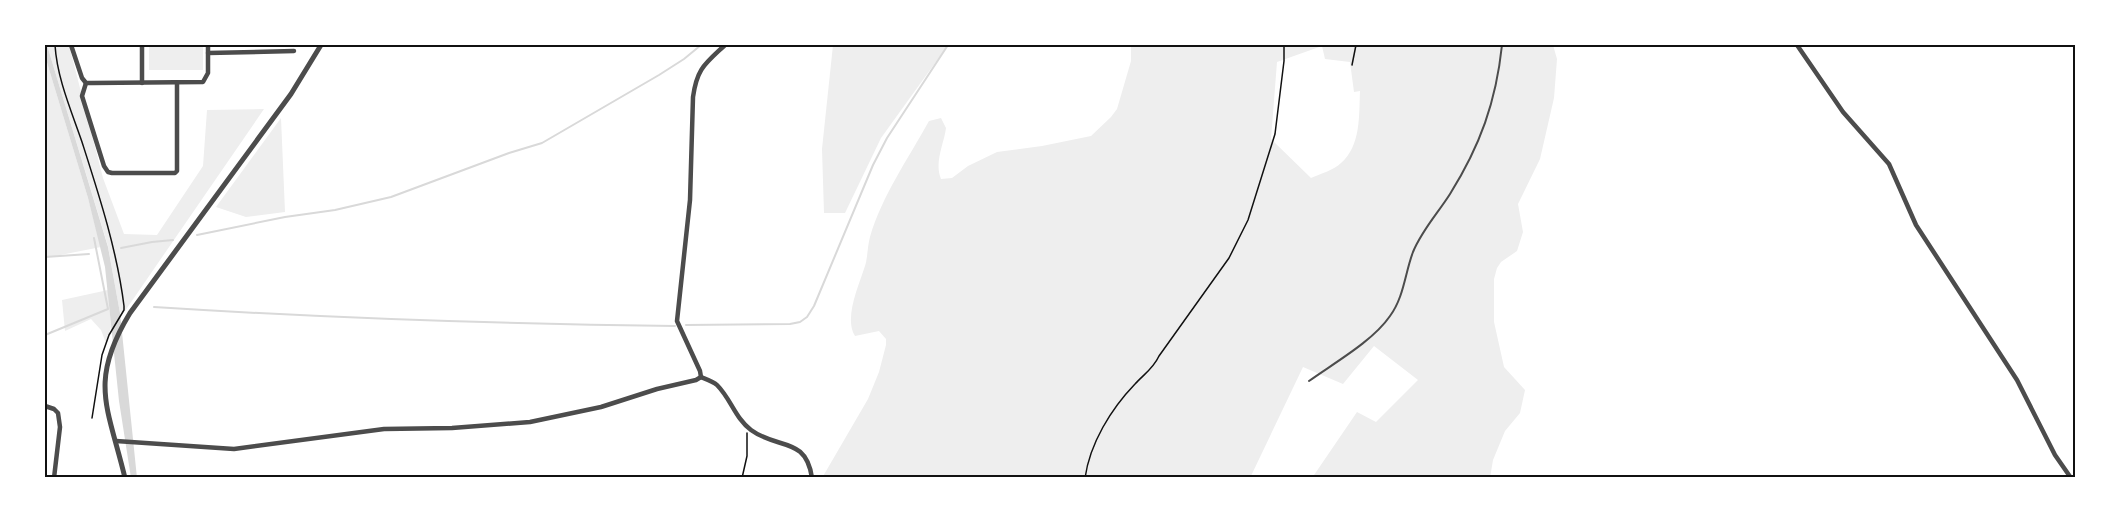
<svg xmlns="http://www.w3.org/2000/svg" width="2120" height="523" font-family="Rubik,sans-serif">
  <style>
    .green { fill: #eee; fill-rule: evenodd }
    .water { fill: #d9d9d9 }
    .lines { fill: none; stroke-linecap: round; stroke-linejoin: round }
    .stream { stroke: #d9d9d9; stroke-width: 2 }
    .path { stroke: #111; stroke-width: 1.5 }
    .service { stroke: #4c4c4c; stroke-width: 2 }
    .minor { stroke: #4c4c4c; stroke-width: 4.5 }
    .tertiary { stroke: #4c4c4c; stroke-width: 5 }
    .neatline { fill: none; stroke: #111; stroke-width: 2 }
  </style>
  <rect width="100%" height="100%" fill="#fff"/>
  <!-- green -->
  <g class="green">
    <path d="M47 45H69L103 178 124 234 157 235 203 166 207 110 264 109 125 311 120 313 108 246Z"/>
    <rect x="149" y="45" width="54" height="25"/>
    <path d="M833 45H948L881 138 845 213H824L822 149Z"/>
    <path d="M1131 45H1553L1557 59 1554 98 1540 159 1518 204 1523 232 1517 251 1501 262 1497 268 1494 279V322L1504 367 1525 390 1520 413 1505 431 1493 460 1490 478H1312L1357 412 1376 422 1418 380 1374 346 1343 384 1303 367 1250 478H822L868 399 879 372 886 345V339L879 331 855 336C844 319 858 287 864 269 868 259 867 248 870 237 882 196 908 159 929 121L941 118 946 128C944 144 934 162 941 179L952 178 968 166 997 152 1042 146 1091 136 1111 117 1117 109 1131 61ZM1322 46 1325 59 1350 62 1354 92 1360 91C1359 115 1361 146 1341 163 1334 170 1320 174 1311 178L1271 139 1277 62Z"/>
    <path d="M45 56 88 198 101 247 45 258Z"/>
    <path d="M281 118 285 212 246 217 216 207Z"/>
    <path d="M108 290 111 327 106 343 101 330 91 319 65 331 62 300Z"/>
  </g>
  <!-- water -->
  <path class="water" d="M45 45H47L108 247 120 313 137 478H131L119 401 105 267 88 198 45 56Z"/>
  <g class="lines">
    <!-- stream -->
    <g class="stream">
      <path d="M197 235 285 217 335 210 391 197 509 153 542 143 659 75 684 59 701 45"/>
      <path d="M121 248 152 242 173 240"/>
      <path d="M45 257 89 254"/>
      <path d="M154 307C327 318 501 324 675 326"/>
      <path d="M686 325 790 324 800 322 807 317 814 306 873 165 887 138 948 45"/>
      <path d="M45 335 108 309 94 238"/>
    </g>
    <!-- path -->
    <g class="path">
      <path d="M55 45C57 78 71 110 82 142 99 195 117 250 124 306V310L109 335 102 355 92 418"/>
      <path d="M1352 65 1356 45"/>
      <path d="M742 478 747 456V433"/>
      <path d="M1085 478C1090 443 1111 409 1135 384 1144 374 1153 369 1159 356L1229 258 1248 220 1275 134 1284 61V45"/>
    </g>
    <!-- service -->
    <path class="service" d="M1309 381C1334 363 1373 341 1390 316 1404 297 1405 273 1413 252 1422 230 1438 213 1450 194 1480 146 1496 102 1502 45"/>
    <!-- minor -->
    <g class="minor">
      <path d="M71 45 82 78 86 83H92L203 82 208 73V45"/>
      <path d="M1797 45 1843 112 1889 164 1916 225 2017 380 2055 455 2071 478"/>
      <path d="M208 53 294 51"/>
      <path d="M86 83 82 96 104 166 108 172 112 173H175L177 171V83"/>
      <path d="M142 83V45"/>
      <path d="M701 377 700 371 677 321 690 200 693 97C697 68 705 64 725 45"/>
      <path d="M701 377C706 379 714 382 717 385 731 399 735 418 751 430 778 450 806 436 812 478"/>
      <path d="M45 406 54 409 58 413 60 427 54 478"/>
      <path d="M116 441 234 449 384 429 452 428 530 422 601 407 657 389 696 380 701 377"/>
    </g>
    <!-- tertiary -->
    <path class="tertiary" d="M125 478C108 407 88 382 130 313L291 94 321 45"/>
  </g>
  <!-- border -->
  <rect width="2120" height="523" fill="none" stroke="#ffffff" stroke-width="93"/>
  <rect x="46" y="46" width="2028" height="430" class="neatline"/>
</svg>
